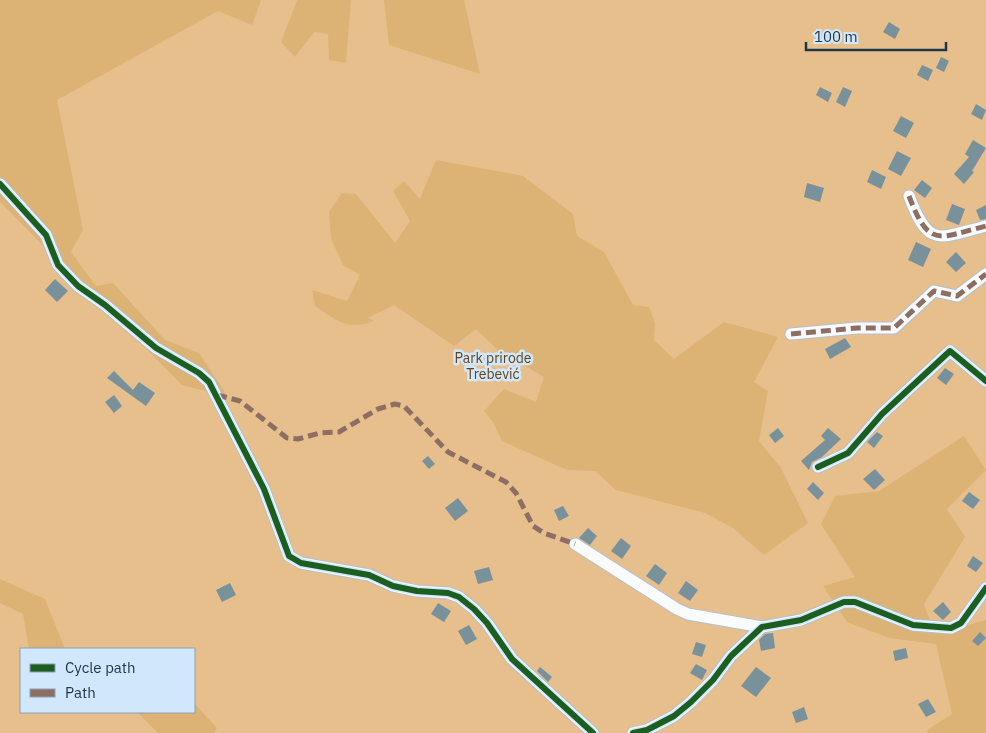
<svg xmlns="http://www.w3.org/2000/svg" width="986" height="733" font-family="'IBM Plex Sans',sans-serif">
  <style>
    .green { fill: #e7bf8c; fill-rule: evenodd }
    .forest { fill: #dcb374 }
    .building { fill: #79919b }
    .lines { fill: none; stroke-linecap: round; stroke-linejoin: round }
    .street-casing { stroke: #b2c1cf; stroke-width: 13 }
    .street { stroke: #fafbfd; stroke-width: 11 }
    .quiet { stroke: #8d6e63; stroke-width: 5; stroke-dasharray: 10 5; stroke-linecap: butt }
    .cycleway-casing { stroke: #d1e7fb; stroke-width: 9 }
    .cycleway { stroke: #1b5e20; stroke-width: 6 }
    .labels { text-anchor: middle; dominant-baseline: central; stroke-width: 5; stroke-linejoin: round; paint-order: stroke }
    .park-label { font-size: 14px; fill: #65431a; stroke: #d1e7fb }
  </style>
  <rect width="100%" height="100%" fill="#dbe6f1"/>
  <!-- green -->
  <path class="green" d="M0 0H986V733H0ZM21 649H194V712H21Z"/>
  <!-- forest -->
  <g class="forest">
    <path d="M0 0H261L252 25 218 11 57 100 83 230 71 252 96 286 113 283 165 340 199 353 228 397 182 385 0 202Z"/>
    <path d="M297 0H351L346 63 329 60 328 34 314 32 295 57 281 42Z"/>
    <path d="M384 0H464L480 74 389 45Z"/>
    <path d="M436 160 523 176 573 214 577 236 604 252 633 305 649 307 655 323 654 340 674 359 724 322 778 337 754 382 768 391 759 441 781 468 808 523 764 555 733 528 705 513 616 490 595 471 567 470 502 441 493 422 484 411 504 389 536 402 544 377 499 351 476 329 454 346 394 305 368 318 374 321C348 331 337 321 315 306L312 290 347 301 360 275 343 265 331 239 329 212 342 193 356 194 395 243 410 221 393 191 404 181 420 199Z"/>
    <path d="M964 436 986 470 947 509 965 537 924 604 935 634 986 620V733H928L927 730 952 714 936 644 889 638 847 622 823 586 855 577 821 524 835 496 879 491Z"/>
    <path d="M0 579 45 599 65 649H29L23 614 0 603Z"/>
    <path d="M194 703 217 728 214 733H158L137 712H194Z"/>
  </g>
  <!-- building -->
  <g class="building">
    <path d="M889 22 900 29 895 39 883 32Z"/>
    <path d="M941 57 949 61 944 72 936 68Z"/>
    <path d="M922 65 933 70 928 81 917 75Z"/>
    <path d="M820 87 832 93 828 102 816 95Z"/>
    <path d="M843 87 852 91 845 107 836 102Z"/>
    <path d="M976 104 986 110 982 120 971 114Z"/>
    <path d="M901 116 914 123 906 138 893 131Z"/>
    <path d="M973 140 986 148 972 171 974 172 964 184 954 174 969 157 965 154Z"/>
    <path d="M897 151 911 158 901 176 888 169Z"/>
    <path d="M872 170 886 177 881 189 867 182Z"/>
    <path d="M922 180 932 188 925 198 914 190Z"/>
    <path d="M807 183 824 188 820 202 804 197Z"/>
    <path d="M952 204 965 209 959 225 946 220Z"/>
    <path d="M986 205V219L980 220 976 210Z"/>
    <path d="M916 242 931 249 923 267 908 260Z"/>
    <path d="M956 252 966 263 956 272 946 262Z"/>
    <path d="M55 279 68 291 57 302 45 290Z"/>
    <path d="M845 338 851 347 830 359 825 349Z"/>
    <path d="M945 368 954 374 946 385 937 378Z"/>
    <path d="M114 371 133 390 139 382 155 393 146 406 107 378Z"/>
    <path d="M114 395 122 406 114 413 105 402Z"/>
    <path d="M778 428 784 436 775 443 769 435Z"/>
    <path d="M828 428 841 439 822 457 812 462 809 470 801 461 825 440 821 436Z"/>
    <path d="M877 432 883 436 874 448 867 442Z"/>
    <path d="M428 456 435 464 429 469 422 461Z"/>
    <path d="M875 469 885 480 874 490 863 479Z"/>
    <path d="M813 482 824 493 818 500 807 489Z"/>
    <path d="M969 492 980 500 973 509 962 501Z"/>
    <path d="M458 498 468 511 455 521 445 508Z"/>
    <path d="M563 506 569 516 559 521 554 510Z"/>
    <path d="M588 528 597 536 590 545 579 538Z"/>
    <path d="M621 538 631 546 622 559 611 551Z"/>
    <path d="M973 556 983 563 976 572 967 566Z"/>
    <path d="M655 564 667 573 659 585 646 576Z"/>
    <path d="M489 567 493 580 478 584 474 571Z"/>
    <path d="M686 581 698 590 690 601 678 593Z"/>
    <path d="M230 583 236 595 222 602 216 590Z"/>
    <path d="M943 602 951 612 943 620 933 611Z"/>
    <path d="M438 603 451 611 444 622 431 614Z"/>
    <path d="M469 625 477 639 466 645 458 631Z"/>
    <path d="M980 632 986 638 978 646 972 641Z"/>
    <path d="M773 633 775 648 761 651 759 640 765 634Z"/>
    <path d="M696 642 706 645 702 657 692 654Z"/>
    <path d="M906 648 908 658 895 661 893 651Z"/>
    <path d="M696 664 707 670 702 680 690 673Z"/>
    <path d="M540 667 552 677 548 682 537 671Z"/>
    <path d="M756 667 771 678 756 697 741 686Z"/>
    <path d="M928 699 936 712 926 717 918 704Z"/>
    <path d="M804 707 808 719 796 723 792 712Z"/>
  </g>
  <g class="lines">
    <defs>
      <g id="street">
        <path d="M0 184 46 235 58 265 78 286 105 305 156 348 199 373 209 382 264 489 289 556 301 563 369 575 393 586 417 591 448 593 459 597 474 609 487 623 512 659 593 733"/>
        <path d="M909 196C929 249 938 238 986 226"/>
        <path d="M791 334 857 328H894L934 291 957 296 986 274"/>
        <path d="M818 467 848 453 882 414 950 351 986 381"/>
        <path d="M575 544 677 609 688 614 762 627"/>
        <path d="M633 733 647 730 674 716 691 702 713 680 731 656 762 627 801 620 844 602H855L913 625 951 628 961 623 986 588"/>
      </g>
    </defs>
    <!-- street casing -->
    <use href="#street" class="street-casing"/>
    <!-- street -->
    <use href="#street" class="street"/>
    <!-- quiet -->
    <g class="quiet">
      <path d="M909 196C929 249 938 238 986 226"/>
      <path d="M791 334 857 328H894L934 291 957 296 986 274"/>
      <path d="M217 395 240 401 287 438 298 439 320 433 339 432 378 409 395 404 404 406 448 452 506 482 516 493 533 526 544 533 575 544"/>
    </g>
    <defs>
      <g id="cycleway">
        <path d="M0 184 46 235 58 265 78 286 105 305 156 348 199 373 209 382 264 489 289 556 301 563 369 575 393 586 417 591 448 593 459 597 474 609 487 623 512 659 593 733"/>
        <path d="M818 467 848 453 882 414 950 351 986 381"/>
        <path d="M633 733 647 730 674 716 691 702 713 680 731 656 762 627 801 620 844 602H855L913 625 951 628 961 623 986 588"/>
      </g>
    </defs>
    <!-- cycleway casing -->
    <use href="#cycleway" class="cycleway-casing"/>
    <!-- cycleway -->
    <use href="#cycleway" class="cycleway"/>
  </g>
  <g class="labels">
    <!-- park labels -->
    <g class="park-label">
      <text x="493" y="358">Park prirode<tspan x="493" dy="16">Trebević</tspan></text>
    </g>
  </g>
  <!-- legend -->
  <rect x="20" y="648" width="175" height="65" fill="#d1e7fb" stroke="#8aa0b4"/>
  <rect x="30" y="664" width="25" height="8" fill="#1b5e20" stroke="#8aa0b4"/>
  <text x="65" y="673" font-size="15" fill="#20364a">Cycle path</text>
  <rect x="30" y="689" width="25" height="8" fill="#8d6e63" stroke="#8aa0b4"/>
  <text x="65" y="698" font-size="15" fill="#20364a">Path</text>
  <!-- scale -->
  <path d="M806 42v8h140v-8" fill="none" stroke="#20364a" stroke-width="2.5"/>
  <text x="814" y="42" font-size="15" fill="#20364a" stroke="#d1e7fb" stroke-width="4" paint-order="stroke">100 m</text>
</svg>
